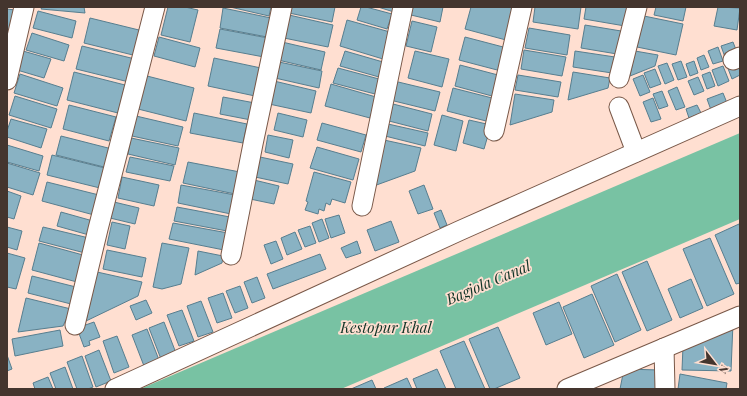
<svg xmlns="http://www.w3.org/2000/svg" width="747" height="396" font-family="'Playfair Display',serif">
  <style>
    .water { fill: #78c2a3 }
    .building { fill: #89b2c3; stroke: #577e8f }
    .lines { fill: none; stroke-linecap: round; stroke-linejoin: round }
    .minor-casing { stroke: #795848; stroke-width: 21 }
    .minor { stroke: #fff; stroke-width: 19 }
    .labels { text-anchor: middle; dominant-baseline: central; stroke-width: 3.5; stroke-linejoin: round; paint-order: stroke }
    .water-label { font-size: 15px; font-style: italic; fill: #103326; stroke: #ffdfd1 }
  </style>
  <rect width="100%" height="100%" fill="#ffdfd1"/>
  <!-- water -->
  <path class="water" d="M740 133V219L341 389H140Z"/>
  <!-- building -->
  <g class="building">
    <path d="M42 7H84L85 13 41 9Z"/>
    <path d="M168 7H185L198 10 190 42 161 35Z"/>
    <path d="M230 7H271L269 16Z"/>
    <path d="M291 7H335L332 22 289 13Z"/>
    <path d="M361 7H366L392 14 387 29 357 20Z"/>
    <path d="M378 7H396L394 12Z"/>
    <path d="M413 7H443L440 22 411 15Z"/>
    <path d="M471 7H515L506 40 465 29Z"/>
    <path d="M535 7H581L578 29 533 22Z"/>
    <path d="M586 7H628L625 26 584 19Z"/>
    <path d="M656 7H686L683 21 654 15Z"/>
    <path d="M718 7 740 8 737 30 714 26Z"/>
    <path d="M223 8 271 18 267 37 220 28Z"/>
    <path d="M7 9 15 10 12 33 7 32Z"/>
    <path d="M38 11 76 21 72 38 33 28Z"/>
    <path d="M289 15 333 25 328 47 284 38Z"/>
    <path d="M644 16 683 24 676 55 637 47Z"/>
    <path d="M90 18 143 31 137 56 84 43Z"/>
    <path d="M347 20 390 32 383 59 340 46Z"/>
    <path d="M412 21 437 27 431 52 406 46Z"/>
    <path d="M585 25 621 31 617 54 581 48Z"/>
    <path d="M529 28 570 35 567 55 525 48Z"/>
    <path d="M220 29 268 38 264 57 216 48Z"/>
    <path d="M32 33 69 45 64 61 26 50Z"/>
    <path d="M159 37 200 48 195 67 154 56Z"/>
    <path d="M465 37 507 48 501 71 459 60Z"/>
    <path d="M282 42 325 52 321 70 278 60Z"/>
    <path d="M733 42 738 55 726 60 721 46Z"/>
    <path d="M82 46 135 59 129 82 76 69Z"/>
    <path d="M718 47 723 61 713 64 708 51Z"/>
    <path d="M524 50 566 57 562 76 521 69Z"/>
    <path d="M23 51 51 59 44 78 17 70Z"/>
    <path d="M345 51 383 62 379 77 340 66Z"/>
    <path d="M415 51 449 59 442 87 408 78Z"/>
    <path d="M575 51 615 57 612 73 573 67Z"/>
    <path d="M635 51 658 55 655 66 630 76Z"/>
    <path d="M704 55 709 67 701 70 697 58Z"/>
    <path d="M214 58 261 68 255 96 208 86Z"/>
    <path d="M681 61 687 77 678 80 672 64Z"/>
    <path d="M694 61 698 73 690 76 686 64Z"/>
    <path d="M279 62 322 71 319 88 275 78Z"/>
    <path d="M667 63 674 80 665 84 658 66Z"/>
    <path d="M460 65 498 75 492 96 455 86Z"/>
    <path d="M723 66 729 81 718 86 712 70Z"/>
    <path d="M727 66 740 67V75L732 79Z"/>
    <path d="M338 68 379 79 375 94 333 83Z"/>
    <path d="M655 69 661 84 650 88 644 73Z"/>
    <path d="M74 72 125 85 118 113 67 100Z"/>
    <path d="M573 72 610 78 608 88 568 100Z"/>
    <path d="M710 72 715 86 707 89 702 75Z"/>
    <path d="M20 74 63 88 57 106 14 93Z"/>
    <path d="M518 75 561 82 558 97 515 90Z"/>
    <path d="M643 75 650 92 640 96 633 79Z"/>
    <path d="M147 76 194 88 186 121 138 109Z"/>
    <path d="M698 77 704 91 694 95 688 81Z"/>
    <path d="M274 81 316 91 311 113 269 104Z"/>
    <path d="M394 81 440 92 435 111 390 100Z"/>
    <path d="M331 84 376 97 370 118 325 106Z"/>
    <path d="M677 87 685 107 676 110 668 91Z"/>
    <path d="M453 88 496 99 490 122 447 111Z"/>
    <path d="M662 91 668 106 659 109 653 94Z"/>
    <path d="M723 93 727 103 711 110 707 99Z"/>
    <path d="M515 94 554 100 552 112 510 125Z"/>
    <path d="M15 96 57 109 51 128 9 115Z"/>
    <path d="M223 97 255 103 251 120 220 114Z"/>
    <path d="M653 98 661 119 651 122 643 102Z"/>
    <path d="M393 104 432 114 428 131 389 121Z"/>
    <path d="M69 105 116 117 109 141 63 129Z"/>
    <path d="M697 105 701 113 689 118 686 109Z"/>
    <path d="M194 113 247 124 243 143 190 133Z"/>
    <path d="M278 113 307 120 303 137 274 130Z"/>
    <path d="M442 115 463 121 456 151 434 145Z"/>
    <path d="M136 116 183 127 178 146 132 136Z"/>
    <path d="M11 119 47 129 41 148 7 137V131Z"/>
    <path d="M469 120 491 125 484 149 463 143Z"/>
    <path d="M322 123 366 135 361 152 317 140Z"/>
    <path d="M388 124 428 133 425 146 385 136Z"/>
    <path d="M268 135 293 140 289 158 265 152Z"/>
    <path d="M61 136 112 149 108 168 56 155Z"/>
    <path d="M131 138 179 148 175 165 128 154Z"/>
    <path d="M384 140 421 148 415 171 371 187Z"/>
    <path d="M7 145 43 156 39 171 7 162Z"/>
    <path d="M317 147 359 159 353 180 310 168Z"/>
    <path d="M52 155 105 168 100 188 47 175Z"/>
    <path d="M130 157 174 166 170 181 126 172Z"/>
    <path d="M260 157 293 164 288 184 255 177Z"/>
    <path d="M188 162 240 172 235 194 183 183Z"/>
    <path d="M7 163 40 173 33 195 7 187Z"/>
    <path d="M314 172 351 182 345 203 332 199 330 205 326 203 324 211 319 209 318 214 305 210 308 202 306 201Z"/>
    <path d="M122 177 159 185 154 206 118 198Z"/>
    <path d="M254 180 279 186 274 204 250 199Z"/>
    <path d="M47 182 99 195 94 215 42 201Z"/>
    <path d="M181 185 235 195 231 214 178 203Z"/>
    <path d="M424 185 433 209 418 214 409 191Z"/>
    <path d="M7 191 21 196 14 219 7 217Z"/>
    <path d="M114 202 139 208 135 224 110 218Z"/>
    <path d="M177 207 230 217 227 231 174 221Z"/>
    <path d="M441 210 447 225 440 228 434 213Z"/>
    <path d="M61 212 93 221 89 235 57 226Z"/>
    <path d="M339 215 345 233 331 238 325 219Z"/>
    <path d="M322 219 329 238 319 242 312 223Z"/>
    <path d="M391 221 399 242 375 251 367 230Z"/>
    <path d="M112 222 130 226 125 249 107 245Z"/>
    <path d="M173 223 228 233 224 250 169 239Z"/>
    <path d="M739 224 740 228V283L736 284 715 235Z"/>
    <path d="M310 226 316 243 305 247 298 230Z"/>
    <path d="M7 227 22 231 17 250 7 247Z"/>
    <path d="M43 227 89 238 85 253 39 241Z"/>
    <path d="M295 232 302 249 287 255 281 238Z"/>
    <path d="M710 238 734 294 707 306 683 249Z"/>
    <path d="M276 241 283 259 271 264 264 245Z"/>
    <path d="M357 241 361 253 346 258 341 248Z"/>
    <path d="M39 243 83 255 77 282 32 270Z"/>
    <path d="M162 243 189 248 181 284 162 289 153 287Z"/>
    <path d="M107 250 146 258 142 277 103 269Z"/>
    <path d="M198 251 223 256 222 263 195 275Z"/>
    <path d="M7 253 25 258 16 289 7 287Z"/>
    <path d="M320 254 326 269 273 289 267 274Z"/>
    <path d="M647 261 672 320 647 331 622 272Z"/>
    <path d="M97 272 142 282 138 296 86 321Z"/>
    <path d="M617 274 641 330 615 342 591 286Z"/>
    <path d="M32 276 76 287 71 304 28 293Z"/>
    <path d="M257 277 265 298 252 303 244 282Z"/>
    <path d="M691 279 703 308 680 318 668 289Z"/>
    <path d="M240 286 248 308 235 313 226 291Z"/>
    <path d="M223 293 232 318 217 323 208 298Z"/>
    <path d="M592 294 614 345 584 358 563 307Z"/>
    <path d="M26 298 71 309 63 326 18 332Z"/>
    <path d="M146 300 152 313 136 320 130 306Z"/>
    <path d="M201 301 213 332 198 337 187 306Z"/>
    <path d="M559 302 572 334 546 345 533 313Z"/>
    <path d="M182 310 194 341 179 346 167 315Z"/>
    <path d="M94 322 100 337 89 341 90 345 84 347 77 328Z"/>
    <path d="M164 322 176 353 161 359 149 328Z"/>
    <path d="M733 323 731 371 682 370 683 346Z"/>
    <path d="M498 327 520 378 494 389H490L469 339Z"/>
    <path d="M147 329 159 360 144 366 132 335Z"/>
    <path d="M60 330 63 346 15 356 12 339Z"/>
    <path d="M117 336 129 367 114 373 103 341Z"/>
    <path d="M464 341 485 389H456L440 351Z"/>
    <path d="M99 350 111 381 96 387 85 356Z"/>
    <path d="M7 355 12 369 7 371Z"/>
    <path d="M82 356 93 387 88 389H77L67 362Z"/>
    <path d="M65 367 73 389H56L50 373Z"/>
    <path d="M437 369 446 389H417L413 379Z"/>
    <path d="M624 369 659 370 657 389H620Z"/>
    <path d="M680 374 727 383 726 389H678Z"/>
    <path d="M48 377 53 389H35L33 383Z"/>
    <path d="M407 378 412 389H384V388Z"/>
    <path d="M372 380 376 389H351Z"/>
  </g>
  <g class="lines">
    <defs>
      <g id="minor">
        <path d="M733 60 740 57"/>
        <path d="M619 78 637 7"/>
        <path d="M7 80 24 7"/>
        <path d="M619 107 636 152"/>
        <path d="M494 131 522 7"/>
        <path d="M362 206 403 7"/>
        <path d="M231 255 253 144 282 7"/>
        <path d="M75 325 98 229 155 7"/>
        <path d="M664 348 665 389"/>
        <path d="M115 389 459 231 740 106"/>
        <path d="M567 389 740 316"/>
      </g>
    </defs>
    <!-- minor casing -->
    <use href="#minor" class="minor-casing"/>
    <!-- minor -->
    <use href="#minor" class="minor"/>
  </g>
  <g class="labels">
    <!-- water labels -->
    <g class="water-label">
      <text transform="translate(488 282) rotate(-23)">Bagjola Canal</text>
      <text x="386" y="327">Kestopur Khal</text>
    </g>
  </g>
  <!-- border -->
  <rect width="747" height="396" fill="none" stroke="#44352e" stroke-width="16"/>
  <!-- north arrow -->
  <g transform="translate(715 364) rotate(121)" stroke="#ffdfd1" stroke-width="3" paint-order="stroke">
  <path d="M0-3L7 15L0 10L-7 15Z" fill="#44352e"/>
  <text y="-6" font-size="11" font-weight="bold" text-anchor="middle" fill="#44352e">N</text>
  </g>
</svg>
